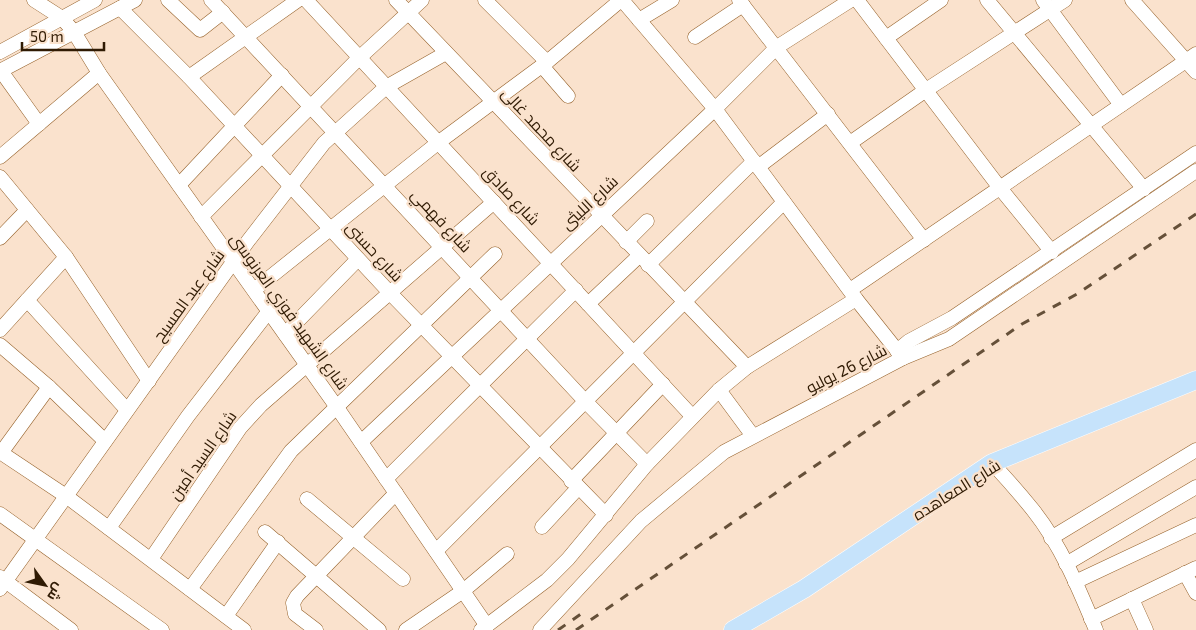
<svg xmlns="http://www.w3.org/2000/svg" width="1196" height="630" font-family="'Exo 2',Cairo,sans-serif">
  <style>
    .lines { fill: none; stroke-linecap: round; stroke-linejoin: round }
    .minor-casing { stroke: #96622b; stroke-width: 15 }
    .major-casing { stroke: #fff; stroke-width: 19 }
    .minor { stroke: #fff; stroke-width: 14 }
    .major { stroke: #c6e3fb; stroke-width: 18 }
    .rail { stroke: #655039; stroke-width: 3; stroke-dasharray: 9 9; stroke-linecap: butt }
    .labels { text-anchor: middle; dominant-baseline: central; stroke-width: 4.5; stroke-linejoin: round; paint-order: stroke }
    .street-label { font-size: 16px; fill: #2f1a03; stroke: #fae2cd }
  </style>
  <rect width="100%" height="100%" fill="#fae2cd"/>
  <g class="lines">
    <defs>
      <g id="minor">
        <path d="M34 0 62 18 74 32 99 73 336 406 487 626"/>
        <path d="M168 0 200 30 223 12"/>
        <path d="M211 0 585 401 647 464"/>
        <path d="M306 0 692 416"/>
        <path d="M396 0 747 367"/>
        <path d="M485 0 547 62"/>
        <path d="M622 0 715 109 856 299 903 358"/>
        <path d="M739 0 924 240"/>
        <path d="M857 0 1000 188 1052 252"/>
        <path d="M987 0 1144 189"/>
        <path d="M1043 0 1121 105"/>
        <path d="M1132 0 1196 72"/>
        <path d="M120 8 189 77 391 294 606 515"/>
        <path d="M639 20 672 0"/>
        <path d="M695 37 743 5"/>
        <path d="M886 38 941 0"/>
        <path d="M0 52 95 0"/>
        <path d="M542 66 568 96"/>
        <path d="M0 71 135 0"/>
        <path d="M1 71 39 124"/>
        <path d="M189 77 298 0"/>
        <path d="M850 143 926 90 1065 0"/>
        <path d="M0 157 99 73"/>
        <path d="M758 167 828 114"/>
        <path d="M0 177 66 257 149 381"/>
        <path d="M179 185 282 75"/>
        <path d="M201 217 358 59 422 0"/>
        <path d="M0 238 27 210"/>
        <path d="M626 242 647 221"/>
        <path d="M648 265 754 161"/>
        <path d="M254 290 439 142 547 62 621 0"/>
        <path d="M850 290 1196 54"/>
        <path d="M27 300 127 410"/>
        <path d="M588 304 639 256"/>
        <path d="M0 330 66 257"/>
        <path d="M285 334 358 259"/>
        <path d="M0 345 49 387 105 441"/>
        <path d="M897 351 909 341 952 318 1196 153"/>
        <path d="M719 390 753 436"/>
        <path d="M361 442 715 109 777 47 851 0"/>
        <path d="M0 452 66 496 244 630"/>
        <path d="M1 453 49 387"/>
        <path d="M992 463C1006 478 1020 494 1033 510 1061 545 1079 589 1096 630"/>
        <path d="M386 479 576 290"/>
        <path d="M571 481 663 384"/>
        <path d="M307 499 403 579"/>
        <path d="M0 514 162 630"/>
        <path d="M542 527 578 488"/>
        <path d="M109 528 188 416 269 311"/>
        <path d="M265 532 379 630"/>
        <path d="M1051 538 1196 450"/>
        <path d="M436 551 784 202"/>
        <path d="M151 559 240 428 261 405 494 202"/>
        <path d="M1066 564 1196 487"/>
        <path d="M1185 573 1196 593"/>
        <path d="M0 577 71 630"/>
        <path d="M1075 582 1196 525"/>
        <path d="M0 589 248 241 324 143 386 87 446 53"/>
        <path d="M190 589 291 451 495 254"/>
        <path d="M1132 599 1146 630"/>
        <path d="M226 616 278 542"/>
        <path d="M1091 619 1196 568"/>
        <path d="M316 630 295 614 293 603 297 596 396 493"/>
        <path d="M406 630 463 591 507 554"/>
        <path d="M481 630 547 580 568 559 647 464 719 390 747 367 856 299"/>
        <path d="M540 630 641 521 724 452 903 358 949 339 1196 171"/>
      </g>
      <path id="major" d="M733 630 804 589 992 463 1196 380"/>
    </defs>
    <!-- minor casing -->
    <use href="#minor" class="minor-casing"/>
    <!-- major casing -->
    <use href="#major" class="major-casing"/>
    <!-- minor -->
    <use href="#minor" class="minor"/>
    <!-- major -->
    <use href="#major" class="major"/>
    <!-- rail -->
    <g class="rail">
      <path d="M558 630 581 614"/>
      <path d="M576 630 1022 324 1077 294 1196 214"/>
    </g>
  </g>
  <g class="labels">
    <!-- street labels -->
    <g class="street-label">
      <text transform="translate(542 129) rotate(47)">شارع محمد غالى</text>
      <text transform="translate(512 195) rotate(47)">شارع صادق</text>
      <text transform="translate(589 202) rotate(-43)">شارع الليثى</text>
      <text transform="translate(442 220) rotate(47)">شارع فهمي</text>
      <text transform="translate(375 251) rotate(47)">شارع حسنى</text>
      <text transform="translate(188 295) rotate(-54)">شارع عبد المسيح</text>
      <text transform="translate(290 311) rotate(54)">شارع الشهيد فوزي العرنوسى</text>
      <text transform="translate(846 368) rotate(-27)">شارع 26 يوليو</text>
      <text transform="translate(202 455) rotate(-55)">شارع السيد أمين</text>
      <text transform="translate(956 489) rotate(-32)">شارع المعاهده</text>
    </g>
  </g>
  <!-- north arrow -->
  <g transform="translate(45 585) rotate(123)" stroke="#fae2cd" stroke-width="4" paint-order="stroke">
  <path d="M0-4L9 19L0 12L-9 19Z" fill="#2f1a03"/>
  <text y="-8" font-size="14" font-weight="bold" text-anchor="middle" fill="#2f1a03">ش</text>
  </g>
  <!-- scale -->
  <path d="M22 42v8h82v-8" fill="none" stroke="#2f1a03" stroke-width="2.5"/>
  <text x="30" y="42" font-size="15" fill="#2f1a03" stroke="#fae2cd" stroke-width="4" paint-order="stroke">50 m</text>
</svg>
